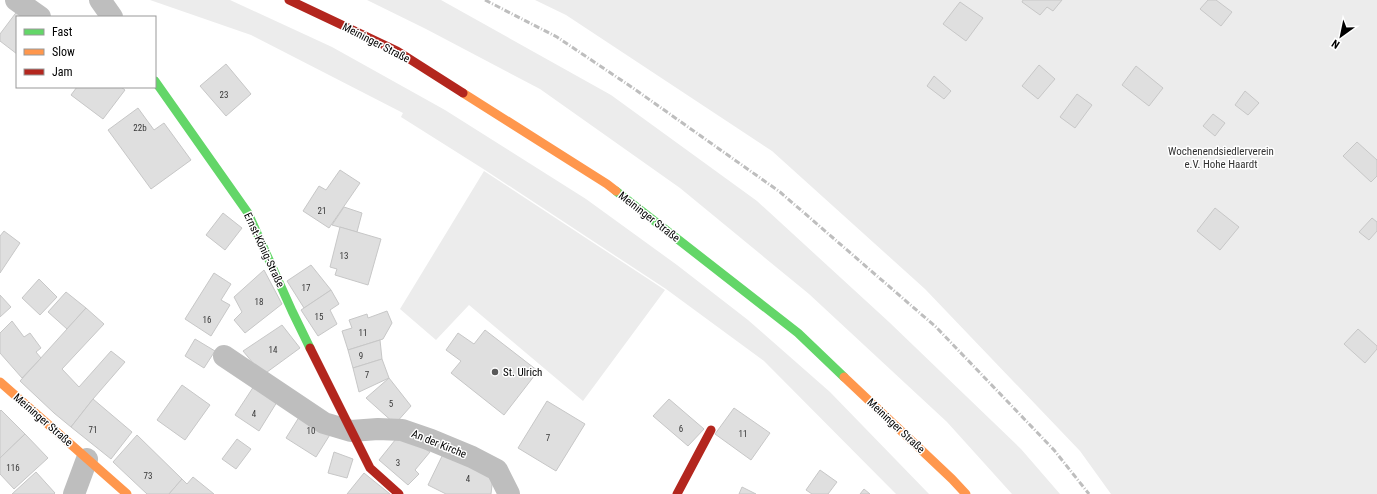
<svg xmlns="http://www.w3.org/2000/svg" width="1377" height="494" font-family="'Roboto Condensed',sans-serif">
  <style>
    .green { fill: #ececec }
    .building { fill: #dfdfdf; stroke: #c7c7c7 }
    .lines { fill: none; stroke-linecap: round; stroke-linejoin: round }
    .street { stroke: #bebebe; stroke-width: 22 }
    .fast { stroke: #63d668; stroke-width: 9 }
    .slow { stroke: #ff974d; stroke-width: 9 }
    .jam { stroke: #b3261e; stroke-width: 9 }
    .rail { stroke: #bebebe; stroke-width: 3; stroke-dasharray: 6 2 1 2; stroke-linecap: butt }
    .poi-dot { fill: #595959; stroke: #fff; stroke-width: 1.5 }
    .labels { text-anchor: middle; dominant-baseline: central; stroke-width: 3; stroke-linejoin: round; paint-order: stroke }
    .number-label { font-size: 9px; fill: #383838 }
    .street-label { font-size: 11px; fill: #000; stroke: #fff }
    .park-label { font-size: 11px; fill: #333; stroke: #fff }
    .poi-label { font-size: 11px; fill: #000; stroke: #fff; text-anchor: start }
  </style>
  <rect width="100%" height="100%" fill="#fff"/>
  <!-- green -->
  <g class="green">
    <path d="M150 0H230L332 47 445 110 586 199 677 265 748 320 830 392 929 494H896L764 361 666 289 485 170 401 117 403 113 251 35Z"/>
    <path d="M367 0H441L611 95 757 201 889 322 1021 449 1060 494H1012L947 422 809 294 680 188 540 89 426 29Z"/>
    <path d="M535 0H1377V494H1111L1080 451 925 289 772 151 566 15Z"/>
    <path d="M484 171 665 290 583 401 469 305 436 340 400 309Z"/>
  </g>
  <!-- building -->
  <g class="building">
    <path d="M1023 0H1062L1053 11 1047 7 1040 15 1022 2Z"/>
    <path d="M1208 0H1216L1232 12 1221 26 1200 9Z"/>
    <path d="M960 2 983 18 966 41 943 24Z"/>
    <path d="M18 10 27 17H17V54L0 41V34Z"/>
    <path d="M226 64 251 94 226 116 200 86Z"/>
    <path d="M1039 65 1055 79 1038 99 1022 86Z"/>
    <path d="M1136 66 1163 88 1149 106 1122 85Z"/>
    <path d="M934 76 951 91 944 99 927 86Z"/>
    <path d="M77 87H121L125 90 103 119 71 95Z"/>
    <path d="M1245 91 1259 103 1248 115 1235 105Z"/>
    <path d="M1077 94 1092 105 1075 128 1060 117Z"/>
    <path d="M138 108 154 130 164 123 191 160 151 189 108 130Z"/>
    <path d="M1213 114 1225 123 1215 136 1203 126Z"/>
    <path d="M1357 142 1377 160V176L1371 182 1343 156Z"/>
    <path d="M340 170 360 183 329 228 303 211 319 186 326 190Z"/>
    <path d="M344 207 362 213 357 232 332 225Z"/>
    <path d="M1215 208 1239 227 1220 250 1197 231Z"/>
    <path d="M223 213 242 228 225 250 206 235Z"/>
    <path d="M1372 218 1377 222V231L1369 240 1359 232Z"/>
    <path d="M340 227 381 239 368 285 335 275 337 269 330 267Z"/>
    <path d="M4 231 20 243 0 273V236Z"/>
    <path d="M311 265 331 290 304 308 287 281Z"/>
    <path d="M264 270 282 304 245 333 234 320 242 312 234 297Z"/>
    <path d="M214 273 231 284 221 300 230 305 211 336 185 319Z"/>
    <path d="M39 279 57 297 40 315 22 298Z"/>
    <path d="M331 290 339 304 330 310 337 324 318 336 301 310Z"/>
    <path d="M66 292 86 308 67 329 48 312Z"/>
    <path d="M0 295 11 307 0 317Z"/>
    <path d="M86 308 104 324 62 369 79 387 111 351 125 362 93 399 71 427 54 413 20 381Z"/>
    <path d="M387 311 392 323 383 339 348 350 342 331 352 328 349 320 367 314 368 318Z"/>
    <path d="M12 321 24 337 30 333 41 348 36 352 41 358 22 378 0 353V333Z"/>
    <path d="M282 325 300 348 263 375 243 351Z"/>
    <path d="M1358 329 1377 346V349L1365 363 1344 344Z"/>
    <path d="M485 330 538 371 504 415 451 373 461 361 446 350 458 333 474 344Z"/>
    <path d="M195 339 215 351 204 368 185 356Z"/>
    <path d="M380 340 382 359 353 368 348 350Z"/>
    <path d="M382 359 389 378 359 392 353 368Z"/>
    <path d="M389 378 411 406 395 424 366 398Z"/>
    <path d="M182 385 210 405 185 440 157 420Z"/>
    <path d="M254 386 277 402 259 431 235 415Z"/>
    <path d="M93 399 132 432 111 459 71 427Z"/>
    <path d="M669 399 704 429 688 446 653 416Z"/>
    <path d="M547 401 585 424 556 471 518 448Z"/>
    <path d="M734 408 770 433 751 460 715 434Z"/>
    <path d="M1 410 25 434 0 458V411Z"/>
    <path d="M301 414 331 433 316 457 286 438Z"/>
    <path d="M25 434 48 458 14 489 0 474V458Z"/>
    <path d="M400 434 430 452 415 470 419 474 408 485 379 460Z"/>
    <path d="M137 435 182 479 169 494H147L113 462Z"/>
    <path d="M237 439 251 449 236 469 222 459Z"/>
    <path d="M334 452 353 459 347 478 328 473Z"/>
    <path d="M444 452 493 476 491 494H446L428 485Z"/>
    <path d="M820 470 837 482 828 494H812L806 490Z"/>
    <path d="M36 472 55 493 54 494H12Z"/>
    <path d="M364 473 390 494H347Z"/>
    <path d="M193 477 214 494H169L182 479 187 484Z"/>
    <path d="M742 487 756 494H739Z"/>
    <path d="M864 489 870 494H860Z"/>
  </g>
  <g class="lines">
    <!-- street -->
    <g class="street">
      <path d="M16 0 40 17"/>
      <path d="M100 0 112 17"/>
      <path d="M224 356 324 423 351 431 378 429 402 430 431 440 472 457 497 470 509 494"/>
      <path d="M74 494 87 459"/>
    </g>
    <!-- fast -->
    <g class="fast">
      <path d="M155 81 248 213 292 311 310 348"/>
      <path d="M616 191 798 333 844 377"/>
    </g>
    <!-- slow -->
    <g class="slow">
      <path d="M463 93 607 184 616 191"/>
      <path d="M844 377 952 479 966 494"/>
      <path d="M0 382 127 494"/>
    </g>
    <!-- jam -->
    <g class="jam">
      <path d="M289 0 397 51 463 93"/>
      <path d="M310 348 370 468 399 494"/>
      <path d="M677 494 711 430"/>
    </g>
    <!-- rail -->
    <path class="rail" d="M485 0 557 37 633 88 780 192 936 327 1054 450 1089 494"/>
  </g>
  <!-- markers -->
  <circle class="poi-dot" cx="495" cy="372" r="4"/>
  <g class="labels">
    <!-- number labels -->
    <g class="number-label">
      <text x="224" y="95">23</text>
      <text x="140" y="128">22b</text>
      <text x="322" y="211">21</text>
      <text x="344" y="256">13</text>
      <text x="306" y="288">17</text>
      <text x="259" y="302">18</text>
      <text x="319" y="317">15</text>
      <text x="207" y="320">16</text>
      <text x="363" y="333">11</text>
      <text x="273" y="350">14</text>
      <text x="361" y="356">9</text>
      <text x="367" y="375">7</text>
      <text x="391" y="404">5</text>
      <text x="254" y="414">4</text>
      <text x="681" y="429">6</text>
      <text x="93" y="430">71</text>
      <text x="311" y="431">10</text>
      <text x="743" y="434">11</text>
      <text x="548" y="438">7</text>
      <text x="398" y="463">3</text>
      <text x="13" y="468">116</text>
      <text x="148" y="476">73</text>
      <text x="468" y="479">4</text>
    </g>
    <!-- street labels -->
    <g class="street-label">
      <text transform="translate(376 43) rotate(27)">Meininger Straße</text>
      <text transform="translate(649 217) rotate(38)">Meininger Straße</text>
      <text transform="translate(264 250) rotate(65)">Ernst-König-Straße</text>
      <text transform="translate(43 420) rotate(41)">Meininger Straße</text>
      <text transform="translate(896 426) rotate(43)">Meininger Straße</text>
      <text transform="translate(439 444) rotate(22)">An der Kirche</text>
    </g>
    <!-- park labels -->
    <g class="park-label">
      <text x="1221" y="151">Wochenendsiedlerverein<tspan x="1221" dy="13">e.V. Hohe Haardt</tspan></text>
    </g>
    <!-- poi labels -->
    <g class="poi-label">
      <text x="503" y="372">St. Ulrich</text>
    </g>
  </g>
  <!-- legend -->
  <rect x="16" y="16" width="140" height="72" fill="#ffffff" stroke="#999999"/>
  <rect x="24" y="29" width="20" height="6" fill="#63d668" stroke="#999999"/>
  <text x="52" y="36" font-size="12" fill="#000000">Fast</text>
  <rect x="24" y="49" width="20" height="6" fill="#ff974d" stroke="#999999"/>
  <text x="52" y="56" font-size="12" fill="#000000">Slow</text>
  <rect x="24" y="69" width="20" height="6" fill="#b3261e" stroke="#999999"/>
  <text x="52" y="76" font-size="12" fill="#000000">Jam</text>
  <!-- north arrow -->
  <g transform="translate(1341 36) rotate(213)" stroke="#ffffff" stroke-width="3" paint-order="stroke">
  <path d="M0-3L7 15L0 10L-7 15Z" fill="#000000"/>
  <text y="-6" font-size="11" font-weight="bold" text-anchor="middle" fill="#000000">N</text>
  </g>
</svg>
